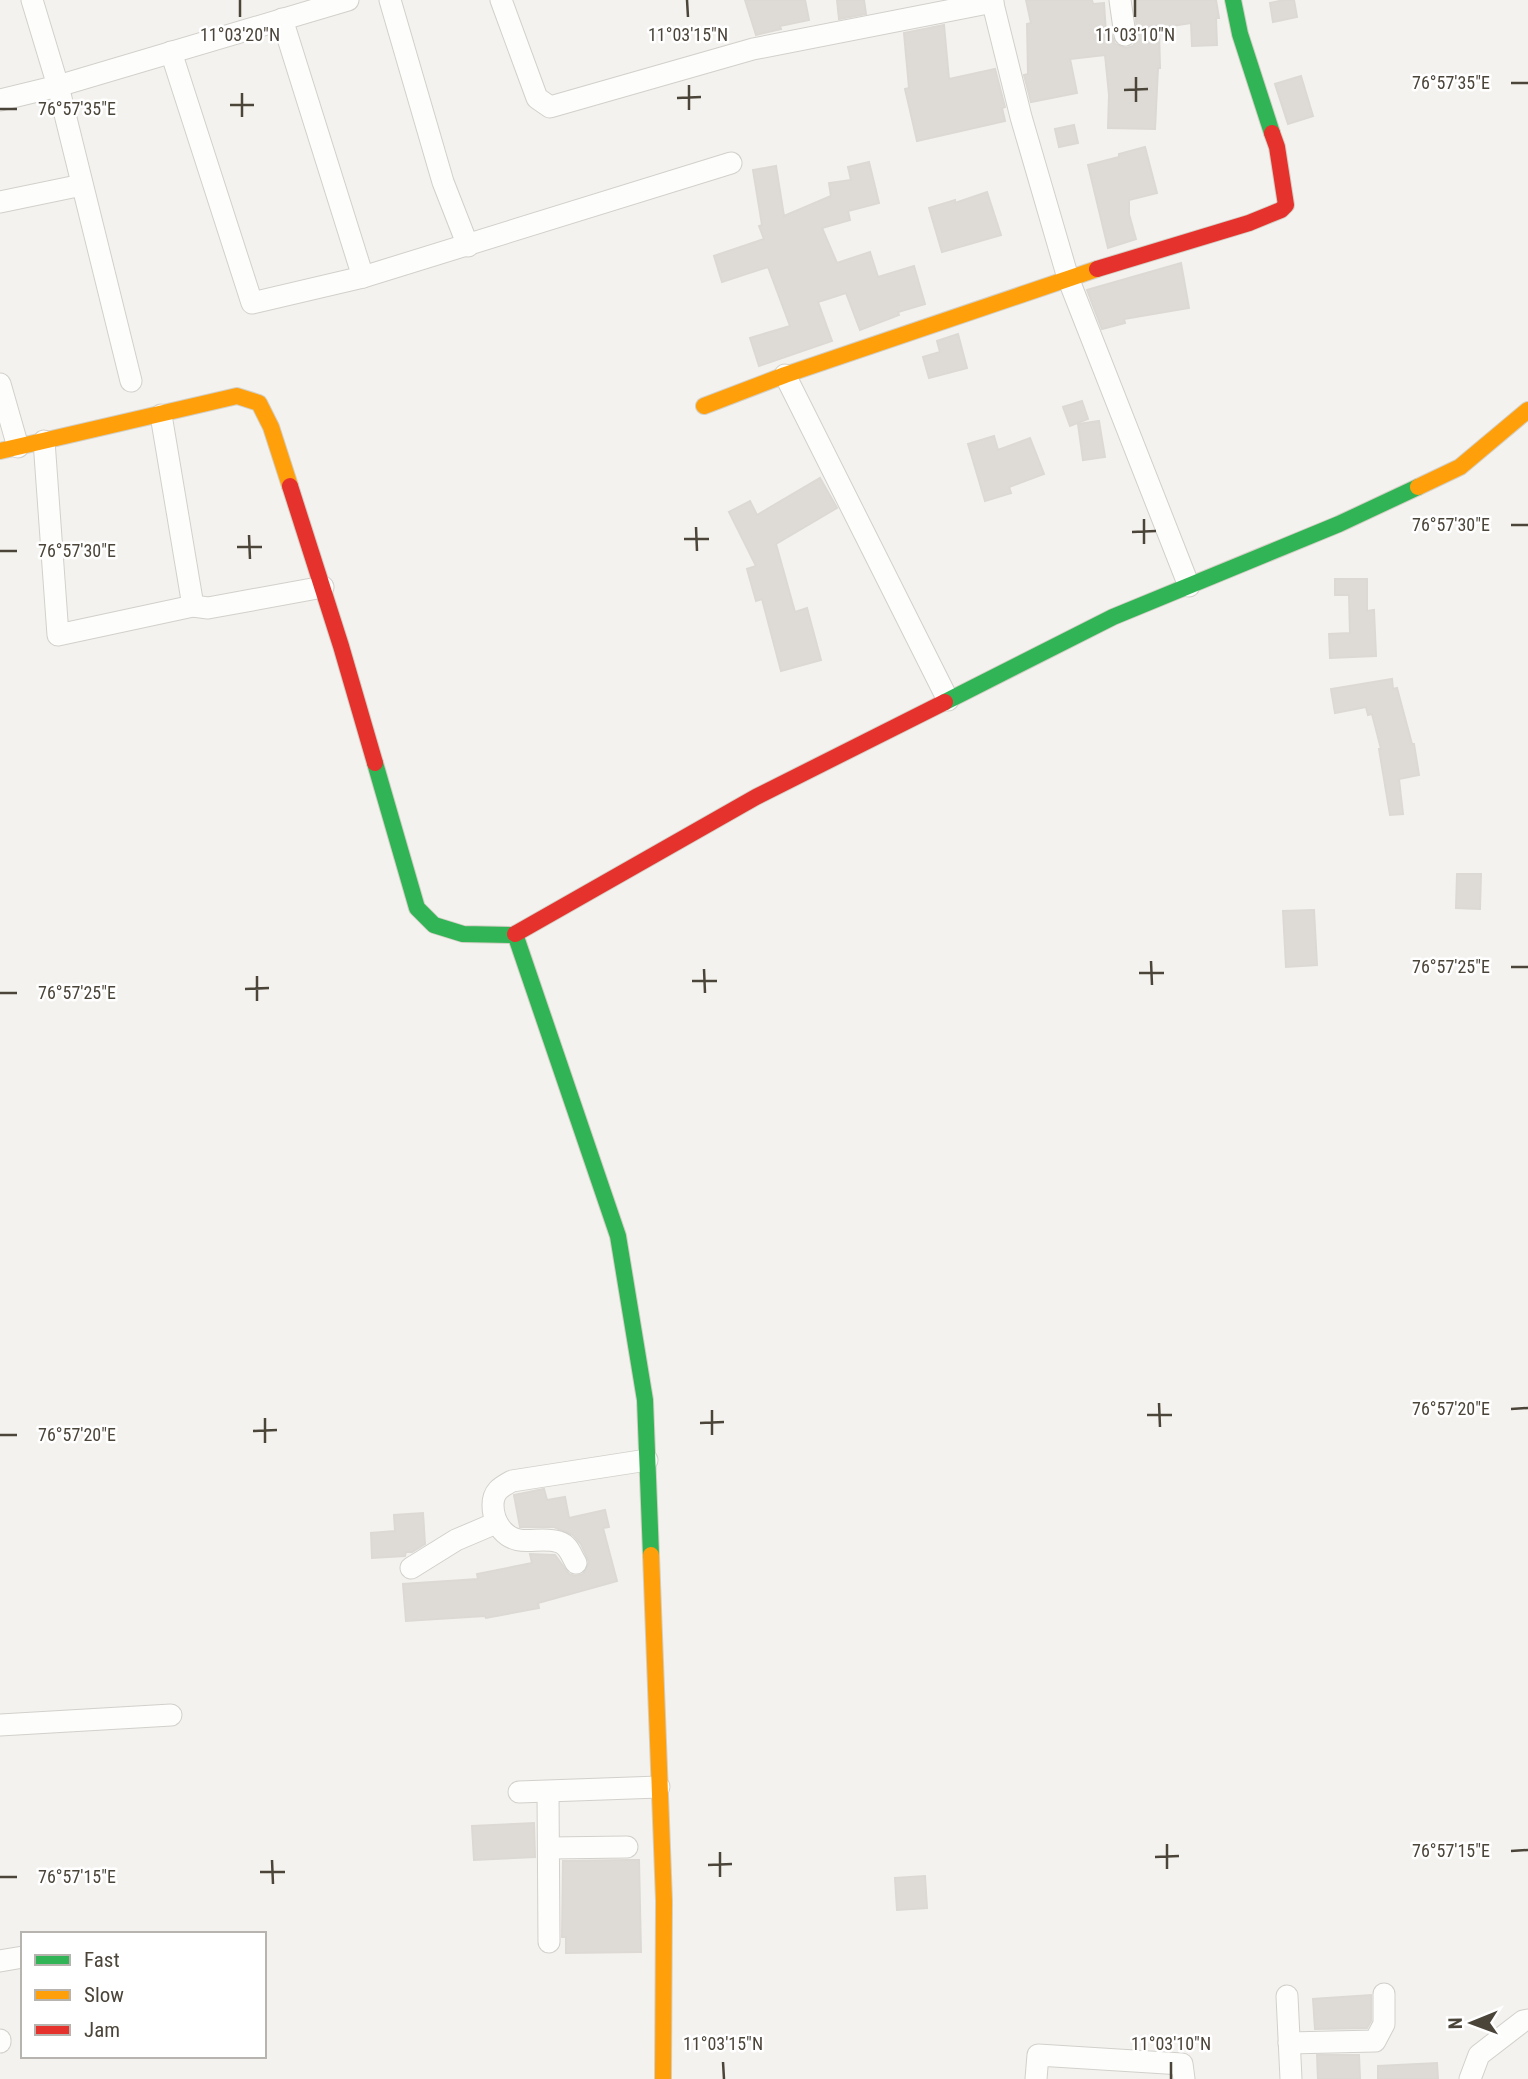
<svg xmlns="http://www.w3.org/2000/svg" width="1528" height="2079" font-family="'Roboto Condensed',sans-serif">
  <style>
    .building { fill: #dedbd6; stroke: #dcd9d4; stroke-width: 2 }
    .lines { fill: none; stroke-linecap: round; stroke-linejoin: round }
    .street-casing { stroke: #d2d0cb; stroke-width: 23 }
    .fast-casing { stroke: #d3cfc5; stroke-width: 18 }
    .slow-casing { stroke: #d3cfc5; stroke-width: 18 }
    .jam-casing { stroke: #d3cfc5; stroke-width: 18 }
    .street { stroke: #fdfdfc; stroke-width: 21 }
    .fast { stroke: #30b455; stroke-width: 16 }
    .slow { stroke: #ff9f0a; stroke-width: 16 }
    .jam { stroke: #e5322d; stroke-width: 16 }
    .ticks { fill: none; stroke: #4b4439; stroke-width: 2.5 }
    .ticks-label { font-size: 18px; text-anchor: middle; fill: #4b4439; stroke: #fff; stroke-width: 5; stroke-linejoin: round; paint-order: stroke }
  </style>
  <rect width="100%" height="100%" fill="#f4f2ee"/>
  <!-- building -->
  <g class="building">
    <path d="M745 0H805L809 20 780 26 781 29 756 35Z"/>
    <path d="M837 0H864L866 14 839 19Z"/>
    <path d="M1026 0H1092L1093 4 1104 3 1106 33H1111L1115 44 1126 48 1133 46 1137 39 1135 0H1216L1219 18H1216L1217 45 1192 46 1191 23 1159 28 1160 68H1158L1155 129 1108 128 1109 95 1105 55 1070 59 1077 93 1031 102 1024 75 1028 74 1027 24 1031 23Z"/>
    <path d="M1284 0H1294L1297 17 1273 22 1270 3Z"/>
    <path d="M944 25 949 79 995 69 1005 107 1002 108 1005 121 917 141 905 89 909 88 904 33Z"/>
    <path d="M1301 76 1313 116 1288 124 1275 84Z"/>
    <path d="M1074 125 1078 143 1059 147 1055 129Z"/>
    <path d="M1145 147 1157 193 1129 200V214L1136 239 1108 248 1088 165 1119 157V154Z"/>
    <path d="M869 162 879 203 848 211 850 220 822 228 837 263 870 252 878 277 914 266 925 304 898 312 899 315 860 330 846 293 818 302 832 341 759 366 750 338 790 326 768 267 722 282 714 256 764 239 759 226 762 225 753 170 776 166 784 216 831 196 829 183 851 180 848 167Z"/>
    <path d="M987 192 1001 235 942 252 929 208 955 200V203Z"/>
    <path d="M1181 263 1189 308 1124 319 1125 323 1102 329 1087 290Z"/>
    <path d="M958 334 967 368 929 378 923 357 940 352 937 341Z"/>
    <path d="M1082 401 1088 419 1070 426 1063 407Z"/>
    <path d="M1099 421 1105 457 1083 460 1078 424Z"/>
    <path d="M994 436 998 450 1030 438 1044 474 1009 487 1011 493 985 501 968 444Z"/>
    <path d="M820 478 837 508 776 544 795 612 807 608 821 660 781 671 762 599 756 601 747 569 756 566 729 512 750 501 757 515Z"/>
    <path d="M1335 579H1367V611L1374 610 1376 656 1330 658 1329 634 1350 633 1349 595H1335Z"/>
    <path d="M1392 679 1393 689 1397 688 1412 744H1414L1419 775 1399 779 1403 814 1390 815 1379 749H1381L1372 714 1368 715 1366 707 1335 713 1331 689Z"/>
    <path d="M1457 874H1481L1480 909 1456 908Z"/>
    <path d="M1314 910 1317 965 1286 967 1283 911Z"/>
    <path d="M544 1489 547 1500 565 1497 569 1518 605 1510 609 1527 603 1528 617 1581 538 1603 539 1608 486 1618 485 1616 406 1621 403 1584 478 1579 477 1574 532 1563 530 1554 555 1555 569 1574 575 1576 583 1574 589 1562 581 1544 573 1535 554 1527H520L514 1495Z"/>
    <path d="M423 1513 425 1544 412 1552H406L405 1556 372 1558 371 1533 395 1531 394 1515Z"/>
    <path d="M534 1823 535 1857 474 1860 472 1826Z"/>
    <path d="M629 1860H639L641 1952 566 1953V1937H562L563 1861Z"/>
    <path d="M925 1876 927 1908 897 1910 895 1878Z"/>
    <path d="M1371 1995V2021L1367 2028 1315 2029 1313 1999Z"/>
    <path d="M1317 2055H1359L1360 2079H1318Z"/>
    <path d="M1437 2063 1438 2079H1378V2066Z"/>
  </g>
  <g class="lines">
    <defs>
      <g id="street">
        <path d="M32 0 58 86 131 381"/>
        <path d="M390 0 443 182 468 246"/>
        <path d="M501 0 537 98 550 107 753 49 993 2"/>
        <path d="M992 0 1021 117 1068 278 1189 586"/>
        <path d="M1120 0 1125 35"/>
        <path d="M282 19 363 277"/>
        <path d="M171 52 252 303 363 277 731 163"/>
        <path d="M0 100 58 86 348 0"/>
        <path d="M0 202 82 185"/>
        <path d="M785 375 948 700"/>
        <path d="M0 384 18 447"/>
        <path d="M161 415 193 606"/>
        <path d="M44 441 58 635 193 606 208 608 323 587"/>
        <path d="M576 1563C571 1555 569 1545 559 1542 539 1535 518 1549 502 1530 496 1523 493 1515 493 1505 493 1491 501 1487 512 1481L647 1460"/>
        <path d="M411 1568 456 1540 496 1523"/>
        <path d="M0 1725 171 1715"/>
        <path d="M519 1792 659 1787"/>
        <path d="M548 1792 549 1942"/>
        <path d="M549 1848 627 1847"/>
        <path d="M0 1961 23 1957"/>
        <path d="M1287 1996 1291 2079"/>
        <path d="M0 2040V2042"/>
        <path d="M1289 2043 1375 2041 1384 2024V1994"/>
        <path d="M1036 2079 1038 2055 1182 2064 1184 2079"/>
        <path d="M1470 2079 1479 2055 1523 2021 1528 2020"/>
      </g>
      <g id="fast">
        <path d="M1233 0 1240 34 1272 133"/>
        <path d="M945 702 1113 617 1339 524 1418 487"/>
        <path d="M375 763 417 908 434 925 463 934 514 935"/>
        <path d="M515 934 618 1236 645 1400 651 1555"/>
      </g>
      <g id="slow">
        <path d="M704 406 785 375 1097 269"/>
        <path d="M0 451 237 396 259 403 271 427 290 486"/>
        <path d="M1418 487 1460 467 1528 410"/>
        <path d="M651 1555 664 1901 663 2079"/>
      </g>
      <g id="jam">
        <path d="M1097 269 1249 223 1281 210 1286 205 1277 147 1272 133"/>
        <path d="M290 486 341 646 375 763"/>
        <path d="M515 934 756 797 945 702"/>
      </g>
    </defs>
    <!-- street casing -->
    <use href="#street" class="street-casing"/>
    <!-- fast casing -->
    <use href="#fast" class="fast-casing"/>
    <!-- slow casing -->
    <use href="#slow" class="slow-casing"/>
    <!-- jam casing -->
    <use href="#jam" class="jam-casing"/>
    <!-- street -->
    <use href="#street" class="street"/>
    <!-- fast -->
    <use href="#fast" class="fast"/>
    <!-- slow -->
    <use href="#slow" class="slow"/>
    <!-- jam -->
    <use href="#jam" class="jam"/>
  </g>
  <!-- ticks -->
  <path class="ticks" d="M240 0V17M687 0 688 17M1135 0V17M1136 77V102M1511 83H1528M689 85V110M1124 90 1148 89M242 93V117M677 98 701 97M230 105H254M0 109H17M1144 519V544M1511 525H1528M696 527 697 551M1132 532 1156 531M249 535 250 559M684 539H709M237 547H262M0 551H17M1151 961 1152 985M1511 967H1528M704 969 705 993M1139 973H1164M257 976V1001M692 981H717M245 989 269 988M0 993H17M1159 1403 1160 1427M1511 1409 1528 1408M712 1410V1435M1147 1415H1172M265 1418V1443M700 1423 724 1422M253 1431 277 1430M0 1435H17M1167 1844V1869M1511 1851 1528 1850M720 1852V1877M1155 1857 1179 1856M272 1860 273 1884M708 1865 732 1864M260 1872H285M0 1877H17M723 2062 724 2079M1171 2062V2079"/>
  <g class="ticks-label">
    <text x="240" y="41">11°03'20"N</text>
    <text x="688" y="41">11°03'15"N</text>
    <text x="1135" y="41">11°03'10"N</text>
    <text x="1451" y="89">76°57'35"E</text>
    <text x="77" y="115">76°57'35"E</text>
    <text x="1451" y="531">76°57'30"E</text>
    <text x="77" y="557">76°57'30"E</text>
    <text x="1451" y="973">76°57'25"E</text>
    <text x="77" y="999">76°57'25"E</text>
    <text x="1451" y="1415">76°57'20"E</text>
    <text x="77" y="1441">76°57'20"E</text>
    <text x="1451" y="1857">76°57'15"E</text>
    <text x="77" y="1883">76°57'15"E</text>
    <text x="723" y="2050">11°03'15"N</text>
    <text x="1171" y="2050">11°03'10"N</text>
  </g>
  <!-- legend -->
  <rect x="21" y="1932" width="245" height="126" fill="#ffffff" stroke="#b7b4b0" stroke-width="2"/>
  <rect x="35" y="1955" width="35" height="10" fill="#30b455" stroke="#b7b4b0" stroke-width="2"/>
  <text x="84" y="1967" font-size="21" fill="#4b4439">Fast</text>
  <rect x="35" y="1990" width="35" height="10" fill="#ff9f0a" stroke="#b7b4b0" stroke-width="2"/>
  <text x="84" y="2002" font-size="21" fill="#4b4439">Slow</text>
  <rect x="35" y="2025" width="35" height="10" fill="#e5322d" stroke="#b7b4b0" stroke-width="2"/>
  <text x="84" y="2037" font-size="21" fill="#4b4439">Jam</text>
  <!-- north arrow -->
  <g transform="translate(1472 2023) rotate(269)" stroke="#ffffff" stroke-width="5" paint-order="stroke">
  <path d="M0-5L12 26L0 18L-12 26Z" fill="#4b4439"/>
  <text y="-10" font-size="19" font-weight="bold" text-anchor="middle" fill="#4b4439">N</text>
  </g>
</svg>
